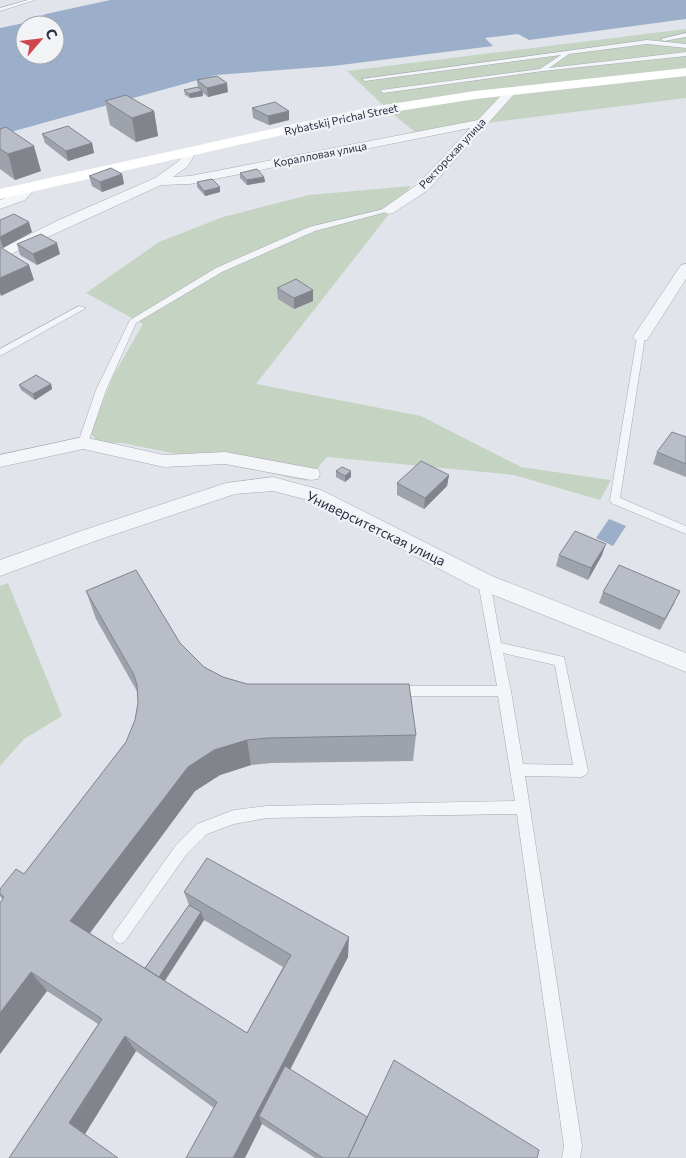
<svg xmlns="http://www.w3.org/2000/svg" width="686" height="1158" font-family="Commissioner,sans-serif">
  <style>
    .green { fill: #c5d4c2 }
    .water { fill: #9cafca; fill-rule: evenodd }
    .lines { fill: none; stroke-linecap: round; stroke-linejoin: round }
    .lane-casing { stroke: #a6aab4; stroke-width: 1 }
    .street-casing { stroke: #a6aab4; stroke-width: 1 }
    .lane { fill: #f4f5f8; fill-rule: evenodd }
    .street { fill: #f4f5f8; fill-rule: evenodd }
    .secondary { fill: #fff; fill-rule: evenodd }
    .wall { fill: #9ea3ab; fill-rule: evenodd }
    .shaded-wall { fill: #81848b }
    .building { fill: #b8bdc7; stroke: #81848b }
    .labels { text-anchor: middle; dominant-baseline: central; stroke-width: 4.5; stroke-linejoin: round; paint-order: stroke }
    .far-street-label { font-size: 11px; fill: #293042; stroke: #f1f3f7 }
    .street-label { font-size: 14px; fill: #293042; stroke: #f1f3f7 }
  </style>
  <rect width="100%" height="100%" fill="#e1e4ea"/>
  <!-- green -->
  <g class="green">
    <path d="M686 29V69L477 91 383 105 347 71Z"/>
    <path d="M686 74V98L415 132 390 112 520 92Z"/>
    <path d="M411 186 256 384 421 416 521 467 611 480 600 500 514 475 327 457 307 481 123 443H99L90 433 114 374 143 324 86 293 159 242 223 217 309 195Z"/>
    <path d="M8 583 62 716 24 739 0 766V586Z"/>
  </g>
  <!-- water -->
  <g class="water">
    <path d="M110 0H686V19L529 40 518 34 485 38 493 46 333 66 216 75 0 135V28L29 22 46 14ZM25 25H55V55H25Z"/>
    <path d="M609 519 626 526 613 546 596 538Z"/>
  </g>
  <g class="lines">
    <defs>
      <g id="lane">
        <path d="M28 0H35L0 11V8Z"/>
        <path d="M686 33V37L664 41 661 39Z"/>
        <path d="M647 40 686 44V48L647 44 569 54 549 68 686 52V56L543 71 383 93 381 90 540 69 561 55 365 81 362 79Z"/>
        <path d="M388 208 390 209V211L315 231 222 272 136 323 106 390 88 443 86 445H80L78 443 96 390 130 320 216 268 309 227Z"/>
        <path d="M79 306 86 308 0 356V349Z"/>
        <path d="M641 334 645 337 620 498 686 526V534L611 503 610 500 637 337Z"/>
        <path d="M484 578 488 579 490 582 501 643 564 657 588 771 586 775 581 777 525 776 582 1146 580 1158H562L564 1146 517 814 267 818 234 824 207 834 186 855 125 941 120 944 115 941 112 936 176 845 197 824 234 810 267 806 515 801 498 696H397L393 695 391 691 393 687 397 686H497L478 582 480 579ZM503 653 555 665 573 765 523 764 511 691Z"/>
      </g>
      <g id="street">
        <path d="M512 87 517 90 516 92 428 190 393 213 388 214 381 210 418 184 470 128 190 184 161 185 0 259V249L59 220 155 178 179 161 186 149 190 148 196 152 188 166 173 177 190 176 478 120 508 88Z"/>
        <path d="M31 183 37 187 25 200 0 209V200L15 194 26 184Z"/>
        <path d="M686 264V279L649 337 647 340H635L633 337 681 265Z"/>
        <path d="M83 437 164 455 225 452 311 468 318 469 320 474 318 479 311 480 225 464 164 467 83 449 0 467V455Z"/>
        <path d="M273 477 321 490 492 576 686 653V672L476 588 308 500 273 491 235 494 95 541 0 576V560L81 531 226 483Z"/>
      </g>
    </defs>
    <!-- lane casing -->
    <use href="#lane" class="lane-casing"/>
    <!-- street casing -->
    <use href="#street" class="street-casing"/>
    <!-- lane -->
    <use href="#lane" class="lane"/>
    <!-- street -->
    <use href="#street" class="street"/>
    <!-- secondary -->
    <path class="secondary" d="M686 68V76L475 99 367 116 0 199V189L367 108 475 91Z"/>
  </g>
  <!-- wall -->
  <g class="wall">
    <path d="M197 80 228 92 208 97 203 93V96L190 98 185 95 184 90 198 87Z"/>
    <path d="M105 101 154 111 158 136 136 142 110 125Z"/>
    <path d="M252 108 289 111V120L269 125 253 118Z"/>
    <path d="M0 129 41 171 15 180 0 169Z"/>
    <path d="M42 134 92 143 94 153 68 161 45 143Z"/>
    <path d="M240 173 264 177 265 182 247 185 240 178Z"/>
    <path d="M122 174 124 184 102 192 92 186 89 176Z"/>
    <path d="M197 182 220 187V192L205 196 197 187Z"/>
    <path d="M0 220 32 232 3 248 0 246Z"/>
    <path d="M17 244 60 254 37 265 20 255Z"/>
    <path d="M277 288 313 290V301L294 309 278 299Z"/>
    <path d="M51 384 52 389 35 400 21 390 19 385Z"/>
    <path d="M686 437V477L653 464 657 452Z"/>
    <path d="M336 471H351V477L345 482 336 477Z"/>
    <path d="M449 475 447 486 424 509 397 495V483Z"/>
    <path d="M559 555H602L588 580 556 566Z"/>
    <path d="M86 591 180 643 204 667 223 677 416 735 413 761 272 763 251 765 220 775 195 791 90 933 145 968 189 905 184 892 348 957 290 1070 367 1117 537 1158H315L262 1124 214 1108 136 1051 85 1134 9 1158 98 1024 47 991 0 1054V903L3 900 0 896V889L24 874 126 742 135 720 138 703V693L96 619ZM204 920 283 967 247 1033 165 981Z"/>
    <path d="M603 592 675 602 660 630 599 603Z"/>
  </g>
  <!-- shaded-wall -->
  <g class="shaded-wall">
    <path d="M227 83 228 92 208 97 207 88Z"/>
    <path d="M202 91 203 96 190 98 189 94Z"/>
    <path d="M154 111 158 136 136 142 132 118Z"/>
    <path d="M289 111V120L269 125 268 116Z"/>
    <path d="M92 143 94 153 68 161 66 151Z"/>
    <path d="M34 146 41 171 15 180 8 154Z"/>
    <path d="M122 174 124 184 102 192 100 182Z"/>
    <path d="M264 177 265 182 247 185V180Z"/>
    <path d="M220 187V192L205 196 204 191Z"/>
    <path d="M29 222 32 232 3 248 0 237Z"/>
    <path d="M57 243 60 254 37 265 33 254Z"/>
    <path d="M29 265 34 280 1 296 0 293V278Z"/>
    <path d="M313 290V301L294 309V298Z"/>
    <path d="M51 384 52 389 35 400 33 394Z"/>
    <path d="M351 471V477L345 482V476Z"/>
    <path d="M449 475 447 486 424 509 425 498Z"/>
    <path d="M606 544 602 555 588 580 591 568Z"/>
    <path d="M247 740 251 765 220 775 195 791 84 941 70 921 188 767 214 750Z"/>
    <path d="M201 912 204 920 159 989 155 982Z"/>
    <path d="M349 937 348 957 264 1120 259 1116 262 1124 245 1158H233Z"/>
    <path d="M31 972 47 991 0 1054V1013Z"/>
    <path d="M125 1036 136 1051 85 1134 69 1123Z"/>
  </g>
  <!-- building -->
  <g class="building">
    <path d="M217 76 227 83 207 88 197 80Z"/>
    <path d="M198 87 202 91 189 94 184 90Z"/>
    <path d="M126 95 154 111 132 118 105 101Z"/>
    <path d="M275 102 289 111 268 116 252 108Z"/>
    <path d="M68 126 92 143 66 151 42 134Z"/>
    <path d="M6 127 34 146 8 154 0 149V129Z"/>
    <path d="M111 168 122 174 100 182 89 176Z"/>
    <path d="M257 169 264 177 247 180 240 173Z"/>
    <path d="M212 179 220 187 204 191 197 182Z"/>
    <path d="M14 214 29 222 0 237V220Z"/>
    <path d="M41 234 57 243 33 254 17 244Z"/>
    <path d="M0 247 29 265 0 278Z"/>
    <path d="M296 279 313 290 294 298 277 288Z"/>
    <path d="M36 375 51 384 33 394 19 385Z"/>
    <path d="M672 432 686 437V464L657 452Z"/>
    <path d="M421 461 449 475 425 498 397 483Z"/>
    <path d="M342 467 351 471 345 476 336 471Z"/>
    <path d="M575 531 606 544 591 568 559 555Z"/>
    <path d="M619 565 680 591 665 619 603 592Z"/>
    <path d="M136 570 180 643 204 667 223 677 247 684H409L416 735 268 738 247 740 214 750 188 767 70 921 247 1033 291 955 184 892 207 858 349 937 233 1158H186L217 1102 125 1036 69 1123 118 1158H9L102 1019 31 972 0 1013V903L4 897 0 894V889L16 869 24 874 126 742 135 720 138 703 137 685 134 675 86 591Z"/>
    <path d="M189 905 201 912 159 977 145 968Z"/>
    <path d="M394 1060 539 1150 537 1158H348Z"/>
    <path d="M285 1066 367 1117 348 1158H323L259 1116Z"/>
  </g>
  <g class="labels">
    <!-- far-street labels -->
    <g class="far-street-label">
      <text transform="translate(341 119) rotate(-12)">Rybatskij Prichal Street</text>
      <text transform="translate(452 153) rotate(-47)">Ректорская улица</text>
      <text transform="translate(320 154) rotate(-11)">Коралловая улица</text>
    </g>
    <!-- street labels -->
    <g class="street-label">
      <text transform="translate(376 528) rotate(26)">Университетская улица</text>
    </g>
  </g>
  <!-- north arrow -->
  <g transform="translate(40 40) rotate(62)"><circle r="24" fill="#f1f3f7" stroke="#a1a5af"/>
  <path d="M0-4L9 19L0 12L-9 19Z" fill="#d0464f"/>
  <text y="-8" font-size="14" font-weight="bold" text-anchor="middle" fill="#293042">С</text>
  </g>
</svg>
